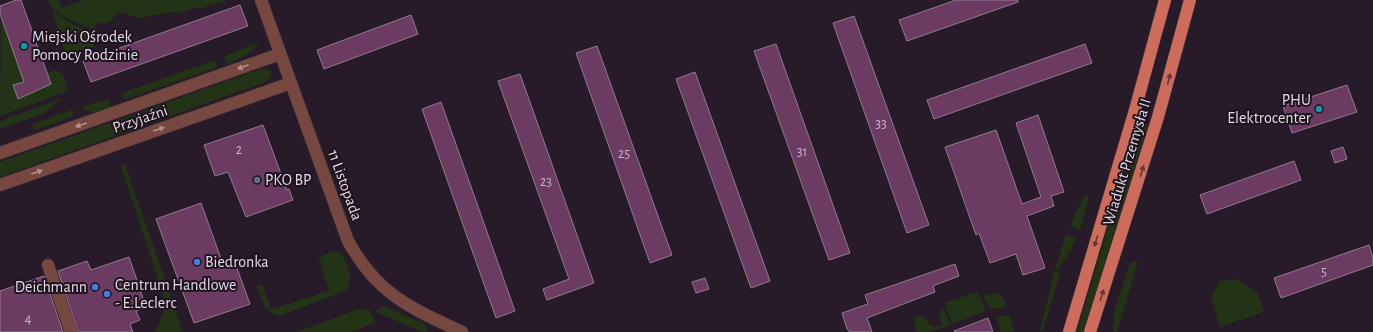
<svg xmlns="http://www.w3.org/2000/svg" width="1373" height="332" font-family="'Alegreya Sans',sans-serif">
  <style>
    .green { fill: #223415 }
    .building { fill: #6c3b62; stroke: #8f7c8a }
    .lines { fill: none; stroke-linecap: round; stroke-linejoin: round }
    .minor-casing { stroke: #423643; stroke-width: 13 }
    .major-casing { stroke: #423643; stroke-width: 13 }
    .minor { stroke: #77483f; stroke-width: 12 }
    .major { stroke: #cd6c5a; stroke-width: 12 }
    .oneway { fill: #ad9192 }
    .oneway2 { fill: #643637 }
    .culture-dot { fill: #0f9aa8; stroke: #1e121f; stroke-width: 1.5 }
    .service-dot { fill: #5c6f8a; stroke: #1e121f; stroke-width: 1.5 }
    .shop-dot { fill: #3f7fe0; stroke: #1e121f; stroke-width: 1.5 }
    .labels { text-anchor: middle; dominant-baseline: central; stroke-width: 4; stroke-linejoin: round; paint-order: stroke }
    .number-label { font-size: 14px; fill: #c5b2c4 }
    .poi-label { font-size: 16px; fill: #e3dae4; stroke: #1e121f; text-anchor: start }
    .street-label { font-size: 16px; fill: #e3dae4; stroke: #1e121f }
  </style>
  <rect width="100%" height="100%" fill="#281b29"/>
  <!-- green -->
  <g class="green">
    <path d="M48 0H59L62 8 84 0H226L199 9 197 7 180 13 170 12 140 18 119 12 108 23H98L94 29C80 25 52 14 48 0Z"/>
    <path d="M52 11 74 25 93 32 94 47 70 55 66 54Z"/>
    <path d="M1 17 24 82 13 86 18 98 50 84 47 73 56 70 63 74 68 91 0 116Z"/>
    <path d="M258 43C251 55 240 59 227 64L224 56Z"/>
    <path d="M215 60 217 67 124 100 122 93Z"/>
    <path d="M261 69H267L270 71 271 76 265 82 0 177V162Z"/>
    <path d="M62 98 45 113 0 129V121Z"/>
    <path d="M108 99 111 107C99 111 91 116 81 107Z"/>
    <path d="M74 109 72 117 35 130 32 124Z"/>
    <path d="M1139 122 1148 125 1083 332H1077Z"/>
    <path d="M125 164 183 332H155L164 311V297L122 170 121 165Z"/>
    <path d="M1085 194 1089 197 1080 230 1070 226Z"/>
    <path d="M1066 235 1076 238 1070 252 1068 253 1067 256 1056 271 1060 274 1043 330 1040 331 1054 273Z"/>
    <path d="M337 251C348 259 355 281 345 291L279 316C265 312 262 301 257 288V285L263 286 271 309 329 291 319 259 322 255Z"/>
    <path d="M1131 261 1138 262 1117 332H1113L1114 311Z"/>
    <path d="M1235 279 1257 292 1264 312 1220 327 1211 297 1220 281Z"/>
    <path d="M977 292 984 305 985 311 952 324 945 303Z"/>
    <path d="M994 293 1001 294 1007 307 991 309 983 296Z"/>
    <path d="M383 306 425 324 427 332H422L376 312Z"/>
    <path d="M943 307 950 325 929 332H917L913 318 920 316 925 318C929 326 933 330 942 325L939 312Z"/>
    <path d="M359 309 370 310 375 323 351 332H296Z"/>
    <path d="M1010 315 1014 332H1001L996 317Z"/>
  </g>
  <!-- building -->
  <g class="building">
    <path d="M16 0H21L51 84 18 99 13 85 24 82 0 14V6Z"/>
    <path d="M956 0H1018V2L907 41 899 20Z"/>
    <path d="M240 5 248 26 91 82 83 61Z"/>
    <path d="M411 15 418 34 324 69 317 50Z"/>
    <path d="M854 16 929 225 907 233 833 23Z"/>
    <path d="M776 44 850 253 829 260 754 51Z"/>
    <path d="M1085 44 1092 63 934 119 927 100Z"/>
    <path d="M597 46 672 255 650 263 576 53Z"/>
    <path d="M695 72 770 281 751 288 676 79Z"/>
    <path d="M520 74 594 283 547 300 543 289 569 279 498 81Z"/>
    <path d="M1347 85 1357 112 1292 133 1283 106Z"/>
    <path d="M441 102 515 311 496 318 422 109Z"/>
    <path d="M1038 115 1064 192 1051 196 1054 206 1027 216 1045 268 1023 275 1016 254 990 263 979 233 976 235 945 147 996 130 1022 204 1041 197 1016 123Z"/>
    <path d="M263 125 287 190 289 189 293 200 246 217 228 172 215 176 204 145Z"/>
    <path d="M1343 147 1347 159 1335 163 1331 151Z"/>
    <path d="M1294 161 1301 180 1207 214 1200 195Z"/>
    <path d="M201 203 223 264 234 260 250 304 194 323 156 219Z"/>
    <path d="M1369 245 1373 258V265L1281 298 1274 278Z"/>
    <path d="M129 257 146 307 136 311 140 320 130 324 133 332H78L58 271 87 261 91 270Z"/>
    <path d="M955 264 959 276 933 286 935 292 867 318 872 332H850L847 329 842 313 868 304 865 295Z"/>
    <path d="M44 276 63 332H0V291Z"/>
    <path d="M705 278 709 289 696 293 692 282Z"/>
    <path d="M988 318 993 332H955L954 331Z"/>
  </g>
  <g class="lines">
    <defs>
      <g id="minor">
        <path d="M261 0 348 241C378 295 409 307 462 332"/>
        <path d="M0 153 280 54"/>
        <path d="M0 185 291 83"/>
        <path d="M48 265 71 332"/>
      </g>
      <g id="major">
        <path d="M1069 332 1135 110 1165 0"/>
        <path d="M1090 332 1158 117 1190 0"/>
      </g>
    </defs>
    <!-- minor casing -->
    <use href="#minor" class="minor-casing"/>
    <!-- major casing -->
    <use href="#major" class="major-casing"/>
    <!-- minor -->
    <use href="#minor" class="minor"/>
    <!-- major -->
    <use href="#major" class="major"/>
  </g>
  <!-- one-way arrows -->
  <defs><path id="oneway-solid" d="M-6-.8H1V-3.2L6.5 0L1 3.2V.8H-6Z"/></defs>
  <g class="oneway">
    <use href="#oneway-solid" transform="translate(243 67) rotate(159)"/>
    <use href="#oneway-solid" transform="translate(81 125) rotate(161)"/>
    <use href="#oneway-solid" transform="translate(159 129) rotate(-19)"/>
    <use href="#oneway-solid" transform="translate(37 172) rotate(-20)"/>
  </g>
  <g class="oneway2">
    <use href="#oneway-solid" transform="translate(1169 79) rotate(-75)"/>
    <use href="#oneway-solid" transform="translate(1142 171) rotate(-73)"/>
    <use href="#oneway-solid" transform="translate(1096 241) rotate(107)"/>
    <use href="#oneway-solid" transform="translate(1102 295) rotate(-73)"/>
  </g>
  <!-- markers -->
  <g class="culture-dot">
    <circle cx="24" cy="46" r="4"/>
    <circle cx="1319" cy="109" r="4"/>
  </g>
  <circle class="service-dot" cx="257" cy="180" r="4"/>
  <g class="shop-dot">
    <circle cx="197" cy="262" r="4"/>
    <circle cx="95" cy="287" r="4"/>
    <circle cx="107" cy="294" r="4"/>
  </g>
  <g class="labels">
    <!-- number labels -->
    <g class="number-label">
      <text x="881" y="124">33</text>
      <text x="239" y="150">2</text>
      <text x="802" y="152">31</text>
      <text x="624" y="154">25</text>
      <text x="546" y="182">23</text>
      <text x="1324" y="272">5</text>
      <text x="28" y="319">4</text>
    </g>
    <!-- poi labels -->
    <g class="poi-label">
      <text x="32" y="37">Miejski Ośrodek<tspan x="32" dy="18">Pomocy Rodzinie</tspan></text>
      <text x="1311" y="100" text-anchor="end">PHU<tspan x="1311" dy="18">Elektrocenter</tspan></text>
      <text x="265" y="180">PKO BP</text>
      <text x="205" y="262">Biedronka</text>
      <text x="115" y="285">Centrum Handlowe<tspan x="115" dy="18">- E.Leclerc</tspan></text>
      <text x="87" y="287" text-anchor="end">Deichmann</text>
    </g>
    <!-- street labels -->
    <g class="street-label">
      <text transform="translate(140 119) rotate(-19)">Przyjaźni</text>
      <text transform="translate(1127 162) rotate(-73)">Wiadukt Przemysła II</text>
      <text transform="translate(345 185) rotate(70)">11 Listopada</text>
    </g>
  </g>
</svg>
